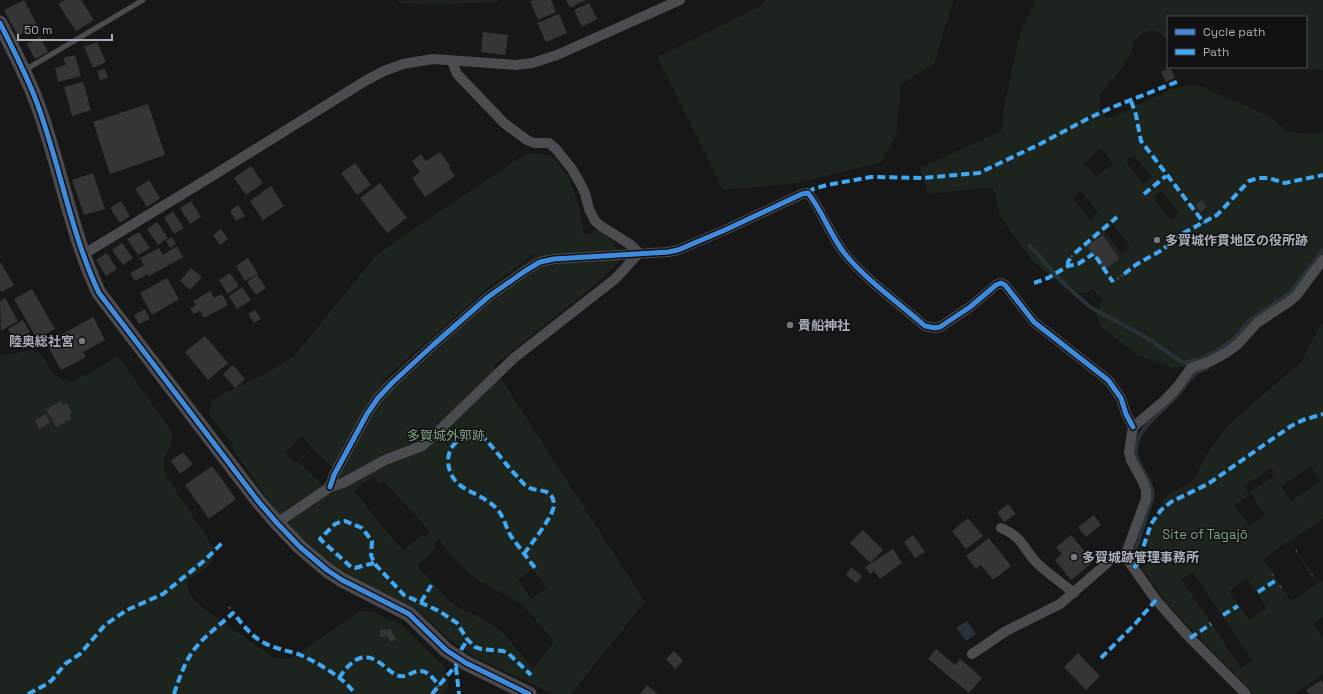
<svg xmlns="http://www.w3.org/2000/svg" width="1323" height="694" font-family="'Space Grotesk','Noto Sans JP',sans-serif">
  <style>
    .green { fill: #1d241e; fill-rule: evenodd }
    .water { fill: #2a3239 }
    .lines { fill: none; stroke-linecap: round; stroke-linejoin: round }
    .stream { stroke: #2a3239; stroke-width: 4 }
    .building { fill: #353536 }
    .path { stroke: #4d4e52; stroke-width: 2.5; stroke-dasharray: 2 3; stroke-linecap: butt }
    .lane { stroke: #4b4c50; stroke-width: 5 }
    .street { stroke: #4b4c50; stroke-width: 10 }
    .secondary { stroke: #4a4a4e; stroke-width: 15 }
    .quiet { stroke: #3fa9f5; stroke-width: 4; stroke-dasharray: 8 4; stroke-linecap: butt }
    .cycleway-casing { stroke: #111113; stroke-width: 8 }
    .cycleway { stroke: #408adc; stroke-width: 5 }
    .poi-dot { fill: #757880; stroke: #111113; stroke-width: 1.5 }
    .labels { text-anchor: middle; dominant-baseline: central; stroke-width: 3; stroke-linejoin: round; paint-order: stroke }
    .poi-label { font-size: 13px; font-weight: bold; fill: #a8adb8; stroke: #111113; text-anchor: start }
    .park-label { font-size: 13px; fill: #7fa381; stroke: #111113 }
  </style>
  <rect width="100%" height="100%" fill="#171717"/>
  <!-- green -->
  <g class="green">
    <path d="M396 0H498L499 2 437 4 400 3Z"/>
    <path d="M766 0H954L943 33 934 64 901 84 896 136 882 162 797 183 723 190 657 57 759 7Z"/>
    <path d="M1036 0H1323V70L1280 67H1306V17H1168V42L1161 34 1152 30 1141 34 1135 40 1131 52 1122 68 1100 94V108L1105 117 1111 118 1172 89 1192 85 1201 86 1271 117 1287 132 1313 134 1323 132V255L1296 291 1239 337 1213 357 1190 366 1172 368 1138 355 1103 329 1097 316 1102 299 1093 289 1086 293 1076 292 1065 287 1032 261 1000 216 993 187 928 194 920 168 1002 131 1003 113 1020 32ZM1101 148 1113 164 1096 177 1084 162ZM1134 155 1151 177 1143 184 1126 161ZM1081 191 1098 213 1090 220 1072 197ZM1162 191 1179 213 1171 220 1154 198ZM1113 225 1130 247 1122 254 1105 232Z"/>
    <path d="M527 153 551 155 569 178 579 207 584 233 581 236 599 230 613 242 620 260 601 280 493 366 645 602 571 694H553L475 657 451 641 415 608 356 579 332 564 285 523 230 445 236 442 230 441 209 414 212 399 261 376 294 356 376 256 400 238ZM544 251 537 254 484 293 385 382 380 384 385 378 489 287 535 253ZM302 436 312 447 296 463 285 453ZM312 448 332 467 323 486 299 462ZM374 476 379 483H385L430 531 426 536 422 535 404 550H402L380 524 354 490ZM439 539 451 556 469 573 478 580 523 605 554 641 533 669 505 635 497 628 477 616 463 610 450 601 417 566 436 548 434 544ZM533 569 547 588 531 599 518 580Z"/>
    <path d="M1323 323V519L1290 541 1319 583 1323 580V617L1313 624 1323 639V674L1294 694H1254L1170 607 1142 569V564L1149 546 1145 542 1164 499 1168 494 1188 484 1194 478 1205 457 1226 427 1302 361 1320 326ZM1311 466 1321 481 1291 501 1282 486ZM1271 468 1275 475 1248 493 1244 486ZM1251 494 1265 515 1249 526 1235 505ZM1289 541 1317 584 1291 601 1263 559ZM1193 572 1252 660 1241 668 1181 579ZM1247 578 1267 608 1249 620 1229 591Z"/>
    <path d="M31 350 40 353 53 373 61 379 72 382 118 356 172 432 171 446 163 459 166 476 204 533 215 552 210 565 187 581 189 594 203 608 274 658 290 659 360 611 373 612 402 625 445 667 449 686 443 694H0V356Z"/>
  </g>
  <!-- water -->
  <path class="water" d="M967 621 976 634 966 641 956 628Z"/>
  <g class="lines">
    <!-- stream -->
    <g class="stream">
      <path d="M1030 246 1063 283 1090 307 1147 338 1182 362 1186 363 1203 358 1215 352 1233 340 1249 321 1290 293 1323 250"/>
      <path d="M1136 548 1153 496C1152 478 1137 467 1136 453 1133 430 1162 412 1176 397 1182 390 1189 379 1196 373 1199 371 1203 370 1207 368"/>
    </g>
  </g>
  <!-- building -->
  <g class="building">
    <path d="M24 0 37 25 18 36 4 10Z"/>
    <path d="M65 0H81L94 20 76 31 58 4Z"/>
    <path d="M533 0H551L556 12 538 20 530 1Z"/>
    <path d="M566 0H586L570 8Z"/>
    <path d="M589 3 597 19 582 27 574 10Z"/>
    <path d="M559 14 567 33 546 42 537 23Z"/>
    <path d="M483 32 508 35 505 55 481 52Z"/>
    <path d="M40 37 48 52 35 59 27 44Z"/>
    <path d="M97 42 106 62 93 68 84 47Z"/>
    <path d="M75 55 81 76 58 82 55 68 66 65 63 58Z"/>
    <path d="M1170 67 1175 78 1166 82 1161 72Z"/>
    <path d="M105 69 108 78 100 80 97 71Z"/>
    <path d="M83 82 91 110 72 116 64 87Z"/>
    <path d="M148 104 165 155 110 174 93 122Z"/>
    <path d="M440 152 450 166 449 168 455 176 425 197 412 178 420 172 412 161 421 154 426 161Z"/>
    <path d="M355 163 371 185 357 195 341 173Z"/>
    <path d="M251 166 263 183 246 195 234 178Z"/>
    <path d="M93 173 105 209 84 215 72 180Z"/>
    <path d="M149 180 160 198 147 207 135 189Z"/>
    <path d="M380 183 407 218 387 233 360 198Z"/>
    <path d="M271 186 284 206 263 220 250 201Z"/>
    <path d="M1202 200 1207 207 1200 212 1196 205Z"/>
    <path d="M121 201 130 216 120 223 110 208Z"/>
    <path d="M191 201 201 217 190 224 180 208Z"/>
    <path d="M238 205 245 216 236 221 230 211Z"/>
    <path d="M173 212 184 228 174 234 164 217Z"/>
    <path d="M157 222 168 238 158 245 147 229Z"/>
    <path d="M221 229 228 239 220 245 213 235Z"/>
    <path d="M139 232 150 248 138 255 127 239Z"/>
    <path d="M1103 235 1119 259 1103 270 1087 246Z"/>
    <path d="M172 237 176 244 170 248 166 241Z"/>
    <path d="M122 243 133 258 123 265 112 250Z"/>
    <path d="M177 246 183 257 149 276 148 274 135 281 130 273 144 265 140 258 159 248 163 255Z"/>
    <path d="M107 253 117 269 106 276 96 260Z"/>
    <path d="M248 258 258 274 245 281 236 266Z"/>
    <path d="M0 262 14 285 2 292 0 290Z"/>
    <path d="M191 268 202 277 190 290 180 281Z"/>
    <path d="M230 273 239 286 228 294 219 280Z"/>
    <path d="M257 275 266 288 256 295 247 282Z"/>
    <path d="M167 278 179 299 152 315 140 293Z"/>
    <path d="M242 287 251 300 237 309 229 296Z"/>
    <path d="M32 289 55 329 37 339 14 299Z"/>
    <path d="M211 291 214 298 222 294 228 305 204 318 200 311 194 314 190 309 196 305 193 301Z"/>
    <path d="M5 298 18 321 1 331 0 301Z"/>
    <path d="M145 309 150 319 139 324 134 315Z"/>
    <path d="M255 310 261 319 254 323 248 314Z"/>
    <path d="M93 317 105 340 83 352 86 357 61 370 46 343Z"/>
    <path d="M23 320 30 332 15 341 8 329Z"/>
    <path d="M205 336 228 363 208 380 185 352Z"/>
    <path d="M233 365 245 379 235 388 223 374Z"/>
    <path d="M61 401 63 405 67 403 72 412 69 414 71 419 56 427 46 409Z"/>
    <path d="M46 414 50 423 39 429 35 420Z"/>
    <path d="M183 452 193 464 180 474 171 461Z"/>
    <path d="M212 466 236 499 209 519 185 485Z"/>
    <path d="M1008 504 1016 514 1004 522 997 512Z"/>
    <path d="M1094 515 1101 525 1086 537 1078 527Z"/>
    <path d="M968 518 983 536 966 549 952 531Z"/>
    <path d="M863 530 883 550 870 563 850 543Z"/>
    <path d="M913 535 925 552 915 558 904 542Z"/>
    <path d="M1071 535 1093 562 1071 580 1055 560 1062 554 1056 547Z"/>
    <path d="M989 538 1011 566 993 580 981 565 976 569 966 556Z"/>
    <path d="M893 549 902 563 880 579 874 571 870 574 865 567Z"/>
    <path d="M851 567 862 576 856 583 846 575Z"/>
    <path d="M390 629 396 639 391 642 387 636 380 637V630Z"/>
    <path d="M936 649 955 665 960 659 982 678 969 693 928 659Z"/>
    <path d="M674 651 683 661 675 669 666 659Z"/>
    <path d="M1078 653 1100 676 1086 690 1064 667Z"/>
    <path d="M1321 680 1323 683V694H1309L1306 690Z"/>
    <path d="M647 685 658 694H640Z"/>
  </g>
  <g class="lines">
    <!-- path -->
    <g class="path">
      <path d="M1093 254 1096 257"/>
      <path d="M1071 257 1075 253"/>
      <path d="M1113 282 1124 274"/>
      <path d="M1296 551H1297"/>
      <path d="M1272 575 1273 574"/>
      <path d="M1312 575V574"/>
      <path d="M1280 587 1281 586"/>
      <path d="M229 607 233 613"/>
    </g>
    <!-- lane -->
    <path class="lane" d="M25 70 143 0"/>
    <!-- street -->
    <g class="street">
      <path d="M452 61 457 74 504 123 527 140 534 143H549L556 149 572 169 580 183 585 193 589 209 595 221 601 226 631 245 639 253"/>
      <path d="M84 254 209 178 365 81 384 71 403 64 433 59 516 65 532 63 557 55 680 0"/>
      <path d="M330 487 334 475 367 414 378 398 392 383 432 346 488 297 525 271 540 262 554 259 668 252 678 250 725 230 802 194 808 193C823 212 830 235 845 254 867 281 899 303 925 326L935 328 940 327 970 307 996 285 1001 283 1005 285 1034 322 1108 380 1121 398 1126 414 1133 427"/>
      <path d="M277 523 330 487 343 483 385 460 422 446 429 440 514 358 615 279 639 253"/>
      <path d="M1001 528C1024 538 1021 546 1036 562 1047 573 1062 583 1074 593"/>
      <path d="M1125 556 1156 600 1187 635 1246 694"/>
      <path d="M972 654 1006 631 1060 604 1112 559 1118 555 1125 556 1146 499V490L1143 482 1131 460 1129 452 1133 427 1165 400 1178 386 1191 368 1209 362 1226 353 1238 344 1257 323 1290 301 1296 296 1323 260"/>
    </g>
    <!-- secondary -->
    <path class="secondary" d="M0 23C13 49 27 76 37 103 60 165 71 234 99 293L258 501 277 523 300 547 327 570 342 580 409 614 446 650 466 663 529 694"/>
    <!-- quiet -->
    <g class="quiet">
      <path d="M1131 101 1136 115 1141 141 1204 223"/>
      <path d="M808 193 813 189 827 185 871 177 922 178 979 173 1040 144 1087 119 1113 107 1179 81"/>
      <path d="M1144 194 1166 176"/>
      <path d="M1075 253 1117 217"/>
      <path d="M1096 257 1113 282"/>
      <path d="M1068 266V262L1071 257"/>
      <path d="M1124 274 1137 264 1162 250 1180 235 1217 215 1249 181 1258 178H1268L1285 183 1323 175"/>
      <path d="M1034 283 1048 278 1068 266 1078 264 1093 254"/>
      <path d="M524 554C531 544 555 514 554 504 552 486 537 493 528 487 524 485 521 481 519 478 507 468 486 435 475 431 467 433 457 440 452 447 444 459 449 478 461 486 473 494 487 498 497 509 505 518 506 530 513 539L535 568"/>
      <path d="M374 563 355 568 351 567 320 539 335 524 340 522 345 521 362 528 372 541 371 555 374 563 404 595 439 611 457 623 467 639 475 647 481 649 503 651 509 654 531 675"/>
      <path d="M1134 568 1138 563 1151 524 1161 510 1171 502 1208 484 1291 426 1303 420 1323 414"/>
      <path d="M1258 592 1275 581"/>
      <path d="M421 602 432 584"/>
      <path d="M1223 615 1238 606"/>
      <path d="M1190 638 1211 624"/>
      <path d="M461 650 468 639"/>
      <path d="M1101 658 1135 624 1156 600"/>
      <path d="M456 667 459 694"/>
      <path d="M339 678C352 659 364 649 384 666 389 670 394 675 400 676 404 677 408 675 412 673 425 667 432 676 439 686"/>
      <path d="M28 694 47 684 52 680 65 664 80 654 105 625 127 610 163 594 205 560 222 543"/>
      <path d="M174 694C178 682 182 670 188 659 198 640 218 627 233 613 242 623 249 634 261 641 272 648 285 650 298 654 315 661 345 678 355 694"/>
      <path d="M432 694 457 664"/>
    </g>
    <defs>
      <g id="cycleway">
        <path d="M0 23C13 49 27 76 37 103 60 165 71 234 99 293L258 501 277 523 300 547 327 570 342 580 409 614 446 650 466 663 529 694"/>
        <path d="M330 487 334 475 367 414 378 398 392 383 432 346 488 297 525 271 540 262 554 259 668 252 678 250 725 230 802 194 808 193C823 212 830 235 845 254 867 281 899 303 925 326L935 328 940 327 970 307 996 285 1001 283 1005 285 1034 322 1108 380 1121 398 1126 414 1133 427"/>
      </g>
    </defs>
    <!-- cycleway casing -->
    <use href="#cycleway" class="cycleway-casing"/>
    <!-- cycleway -->
    <use href="#cycleway" class="cycleway"/>
  </g>
  <!-- markers -->
  <g class="poi-dot">
    <circle cx="1157" cy="240" r="4"/>
    <circle cx="790" cy="325" r="4"/>
    <circle cx="82" cy="341" r="4"/>
    <circle cx="1074" cy="557" r="4"/>
  </g>
  <g class="labels">
    <!-- poi labels -->
    <g class="poi-label">
      <text x="1165" y="240">多賀城作貫地区の役所跡</text>
      <text x="798" y="325">貴船神社</text>
      <text x="74" y="341" text-anchor="end">陸奥総社宮</text>
      <text x="1082" y="557">多賀城跡管理事務所</text>
    </g>
    <!-- park labels -->
    <g class="park-label">
      <text x="446" y="435">多賀城外郭跡</text>
      <text x="1205" y="534">Site of Tagajō</text>
    </g>
  </g>
  <!-- legend -->
  <rect x="1167" y="16" width="140" height="52" fill="#111113" stroke="#4d4f55"/>
  <rect x="1175" y="29" width="20" height="6" fill="#408adc" stroke="#4d4f55"/>
  <text x="1203" y="36" font-size="12" fill="#a8adb8">Cycle path</text>
  <rect x="1175" y="49" width="20" height="6" fill="#3fa9f5" stroke="#4d4f55"/>
  <text x="1203" y="56" font-size="12" fill="#a8adb8">Path</text>
  <!-- scale -->
  <path d="M18 34v6h94v-6" fill="none" stroke="#a8adb8" stroke-width="2"/>
  <text x="24" y="34" font-size="12" fill="#a8adb8" stroke="#111113" stroke-width="3" paint-order="stroke">50 m</text>
</svg>
